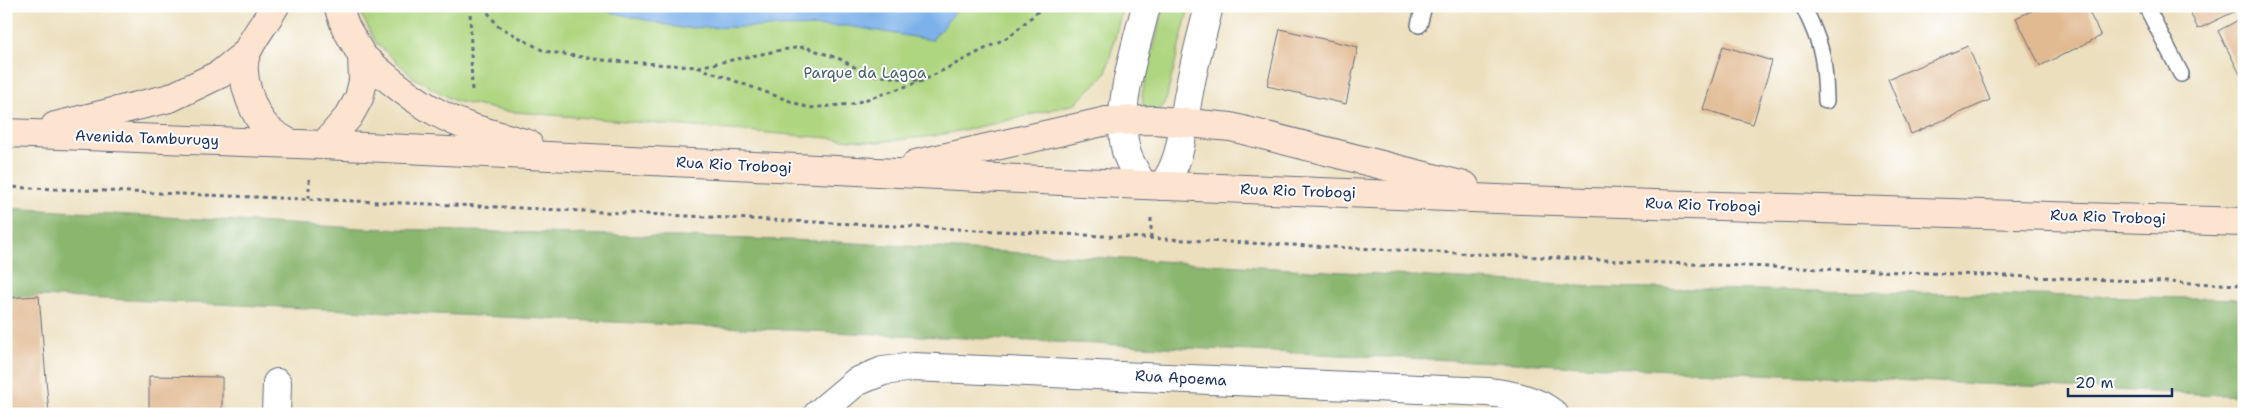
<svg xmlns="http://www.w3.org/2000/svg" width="2250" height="420" font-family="'Shantell Sans',sans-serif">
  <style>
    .green { fill: #aed57f; stroke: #64826e }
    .forest { fill: #8ab66e; stroke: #527266 }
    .water { fill: #7db1ea; stroke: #4c70a4 }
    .building { fill: #e1ba92 }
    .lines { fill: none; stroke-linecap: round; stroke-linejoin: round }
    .lane-casing { stroke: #646d7f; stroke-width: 18 }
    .street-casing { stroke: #646d7f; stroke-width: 30 }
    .secondary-casing { stroke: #646d7f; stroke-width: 30 }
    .path { stroke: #646d7f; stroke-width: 3; stroke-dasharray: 4 4; stroke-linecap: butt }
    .lane { stroke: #fff; stroke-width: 15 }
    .street { stroke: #fff; stroke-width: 28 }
    .secondary { stroke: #fde4d1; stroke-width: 28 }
    .labels { text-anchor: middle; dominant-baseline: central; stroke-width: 4; stroke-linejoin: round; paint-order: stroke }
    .park-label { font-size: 15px; fill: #476168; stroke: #fff }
    .street-label { font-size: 15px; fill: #1b2f5e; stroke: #fff }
  </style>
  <rect width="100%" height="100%" fill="#fff"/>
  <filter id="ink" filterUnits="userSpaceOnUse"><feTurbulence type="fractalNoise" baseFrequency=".02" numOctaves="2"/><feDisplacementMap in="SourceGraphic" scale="10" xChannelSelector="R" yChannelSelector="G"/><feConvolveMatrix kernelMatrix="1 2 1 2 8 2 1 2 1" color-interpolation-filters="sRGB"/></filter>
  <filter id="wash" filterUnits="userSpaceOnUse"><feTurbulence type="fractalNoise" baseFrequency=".0096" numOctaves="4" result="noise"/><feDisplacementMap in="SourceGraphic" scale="20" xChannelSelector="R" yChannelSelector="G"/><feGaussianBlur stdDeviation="1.12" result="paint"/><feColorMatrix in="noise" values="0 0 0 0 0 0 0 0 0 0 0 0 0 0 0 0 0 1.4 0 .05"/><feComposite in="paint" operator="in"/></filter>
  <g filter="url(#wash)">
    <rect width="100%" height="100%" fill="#ecdfbd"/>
    <!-- green -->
    <g class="green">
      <path d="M357 6H1123L1106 73 1075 104 997 123 934 136 877 142 504 111 455 101 414 78 376 43Z"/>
      <path d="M1164 6H1189L1166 100 1161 109 1152 110 1143 105 1142 94Z"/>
    </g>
    <!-- forest -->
    <path class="forest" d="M6 208 359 228 821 241 1596 287 2244 299V396L39 296 6 298Z"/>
    <!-- water -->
    <path class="water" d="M584 6H960L932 40 848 26 681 28Z"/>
    <g id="blocks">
      <!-- building -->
      <g class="building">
        <path d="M2042 6H2086L2101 36 2040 66 2016 18Z"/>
        <path d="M2187 6H2244V7L2198 29Z"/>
        <path d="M2244 17V74L2241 76 2218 31Z"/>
        <path d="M1280 29 1358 47 1346 104 1267 86Z"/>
        <path d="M1723 46 1772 61 1753 124 1703 109Z"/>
        <path d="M1968 46 1990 100 1911 134 1888 79Z"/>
        <path d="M39 296 49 414H6V298Z"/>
        <path d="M149 376 222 377V414H149Z"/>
      </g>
    </g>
  </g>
  <g filter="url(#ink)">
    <use href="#blocks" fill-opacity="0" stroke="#646d7f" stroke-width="1"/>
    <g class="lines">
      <defs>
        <g id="lane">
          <path d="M1803 6C1822 44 1825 59 1826 101"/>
          <path d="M2146 6 2181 74"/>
          <path d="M1419 25 1424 6"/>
        </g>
        <g id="street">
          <path d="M1143 185C1137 174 1129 163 1126 151 1115 108 1136 48 1146 6"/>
          <path d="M1162 186C1184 159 1182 125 1189 92 1194 63 1202 35 1209 6"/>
          <path d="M276 414 277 383"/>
          <path d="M818 414 856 382 883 371 913 367 1488 392C1512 395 1535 399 1554 414"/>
        </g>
        <g id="secondary">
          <path d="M275 6C266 22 254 36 247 52 237 71 252 113 267 128 273 134 281 138 289 143"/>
          <path d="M362 56C386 78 411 99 440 114 467 129 498 135 528 144"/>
          <path d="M55 126 170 98 220 74 245 54"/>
          <path d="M6 133 324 145 1143 185 1523 200 2244 222"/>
          <path d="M324 145 349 116 359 98 363 81 362 56 345 26 338 6"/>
          <path d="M916 164 1107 121 1155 120 1231 127 1465 186"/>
        </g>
      </defs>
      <!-- lane casing -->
      <use href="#lane" class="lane-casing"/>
      <!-- street casing -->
      <use href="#street" class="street-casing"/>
      <!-- secondary casing -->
      <use href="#secondary" class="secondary-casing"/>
      <!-- path -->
      <g class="path">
        <path d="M470 6 472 94"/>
        <path d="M483 6 498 26 544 51 601 60 697 67 809 108 852 104 922 81 1010 36 1044 6"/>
        <path d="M698 67 781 50 805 47 840 59 867 74 921 81"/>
        <path d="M6 187 479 206 1665 263 2244 285"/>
        <path d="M309 199V175"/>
        <path d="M1151 238V216"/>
      </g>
      <!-- lane -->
      <use href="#lane" class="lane"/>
      <!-- street -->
      <use href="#street" class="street"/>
      <!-- secondary -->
      <use href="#secondary" class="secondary"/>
    </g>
  </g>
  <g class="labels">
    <!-- park labels -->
    <g class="park-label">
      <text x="865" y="73">Parque da Lagoa</text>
    </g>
    <!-- street labels -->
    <g class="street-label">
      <text transform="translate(147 138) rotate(2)">Avenida Tamburugy</text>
      <text transform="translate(734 165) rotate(3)">Rua Rio Trobogi</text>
      <text transform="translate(1298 191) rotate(2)">Rua Rio Trobogi</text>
      <text transform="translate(1703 205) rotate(2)">Rua Rio Trobogi</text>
      <text transform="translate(2108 217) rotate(2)">Rua Rio Trobogi</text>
      <text transform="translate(1181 378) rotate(3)">Rua Apoema</text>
    </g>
  </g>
  <!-- margin -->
  <rect width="2250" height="420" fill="none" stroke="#fff" stroke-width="25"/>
  <!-- scale -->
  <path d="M2068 388v8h104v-8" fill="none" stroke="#1b2f5e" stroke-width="2.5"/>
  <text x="2075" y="388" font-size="15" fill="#1b2f5e" stroke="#ffffff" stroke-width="4" paint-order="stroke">20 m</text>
</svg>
